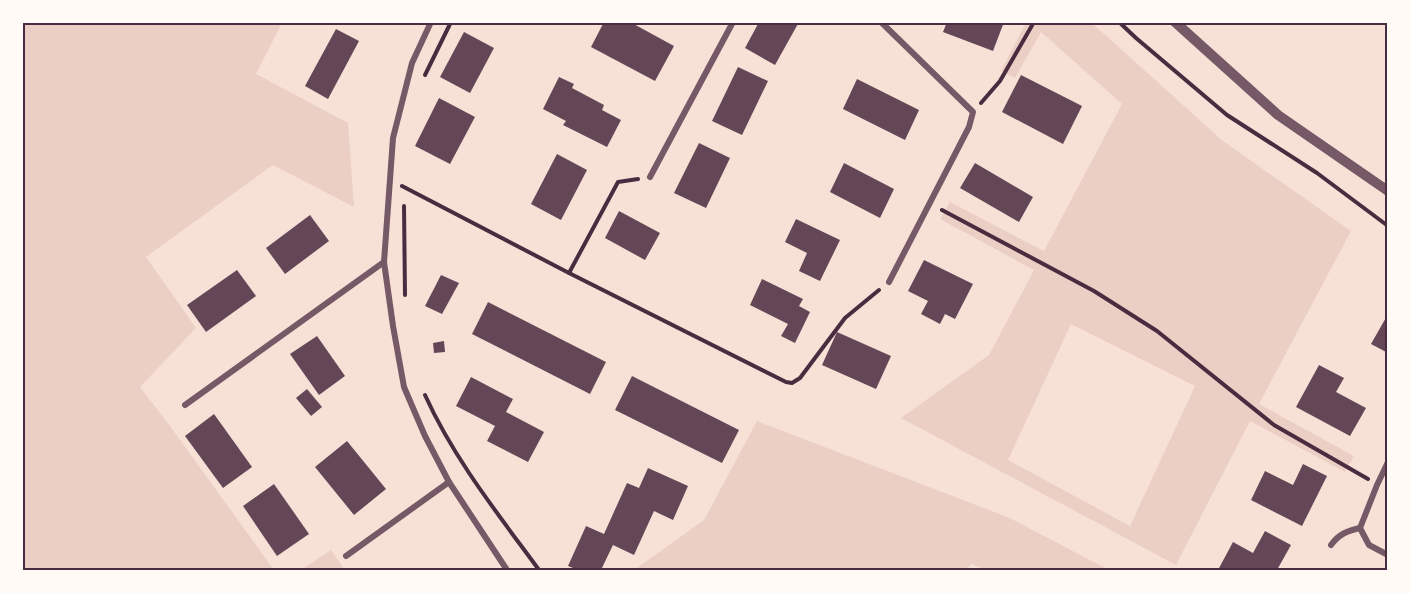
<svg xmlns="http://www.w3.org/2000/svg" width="1410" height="593" font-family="Lato,sans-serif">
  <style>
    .green { fill: #ebcfc5; fill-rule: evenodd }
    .building { fill: #644757 }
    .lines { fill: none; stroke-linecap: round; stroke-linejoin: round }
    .path { stroke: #4a2c40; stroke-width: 4 }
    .minor { stroke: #755966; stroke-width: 6 }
    .tertiary { stroke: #755966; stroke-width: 10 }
    .neatline { fill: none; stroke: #4a2c40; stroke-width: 2 }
  </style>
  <rect width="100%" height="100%" fill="#f7e1d7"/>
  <!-- green -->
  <g class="green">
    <path d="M22 23H282L256 74 348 123 354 207 273 165 146 257 196 328 140 387 170 426 274 570H23Z"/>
    <path d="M1026 23H1092L1223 141 1351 231 1259 404 1354 456 1345 472 1250 421 1176 565 901 418 989 355 1034 270 940 219 950 202 1044 251 1122 104 1041 32 1015 78 1001 71ZM1071 324 1195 386 1130 526 1008 460Z"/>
    <path d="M757 421 1010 518 1109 570H987L971 564 966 570H634L704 520Z"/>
    <path d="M331 550 345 570H301Z"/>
  </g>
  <!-- building -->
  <g class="building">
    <path d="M604 22H630L674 46 655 81 591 47Z"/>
    <path d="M759 22H799L775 65 745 48Z"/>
    <path d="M947 22H1004L993 51 943 32Z"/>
    <path d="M336 29 359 41 328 99 305 86Z"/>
    <path d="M464 32 494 48 470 93 440 77Z"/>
    <path d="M738 67 768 81 742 135 712 121Z"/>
    <path d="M1021 75 1082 106 1063 144 1002 112Z"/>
    <path d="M559 77 574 84 572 88 604 105 602 110 621 120 607 147 563 125 566 121 543 109Z"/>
    <path d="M857 79 919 110 905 140 843 109Z"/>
    <path d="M439 98 475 117 450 164 415 146Z"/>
    <path d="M699 143 730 158 706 208 674 193Z"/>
    <path d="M557 154 587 170 561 220 531 204Z"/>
    <path d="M844 163 894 189 880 218 830 192Z"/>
    <path d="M975 163 1033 197 1019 222 960 188Z"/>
    <path d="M619 211 660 233 645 260 605 238Z"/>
    <path d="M310 215 329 241 285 274 266 248Z"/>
    <path d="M796 219 840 240 820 281 799 271 807 253 785 242Z"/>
    <path d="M924 260 973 284 955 319 945 314 940 324 921 314 928 301 908 291Z"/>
    <path d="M237 270 256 296 206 332 187 305Z"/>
    <path d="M441 275 459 283 442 314 425 306Z"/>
    <path d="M762 279 803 299 799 306 810 312 795 343 781 336 788 324 750 305Z"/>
    <path d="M488 302 606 362 590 394 472 334Z"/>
    <path d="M1388 314V353L1371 344Z"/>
    <path d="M837 332 891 356 876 389 822 365Z"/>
    <path d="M317 336 345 376 319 395 290 354Z"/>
    <path d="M444 341 445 352 434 353 433 343Z"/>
    <path d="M1319 365 1344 378 1336 392 1366 408 1350 436 1296 407Z"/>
    <path d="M632 376 739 430 722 463 615 410Z"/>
    <path d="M471 377 513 399 506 412 544 432 528 462 487 441 495 426 456 406Z"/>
    <path d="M307 389 322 407 311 416 296 398Z"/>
    <path d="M214 414 252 467 223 488 185 436Z"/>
    <path d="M347 441 386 489 354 515 315 467Z"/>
    <path d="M1303 464 1327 476 1302 526 1251 500 1265 471 1293 485Z"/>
    <path d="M648 468 688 486 673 520 654 511 634 555 613 545 601 570H578L568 566 586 526 604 534 627 483 639 488Z"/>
    <path d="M274 484 309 534 277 556 243 506Z"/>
    <path d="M1265 531 1291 545 1277 570H1218L1233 542 1253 553Z"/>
  </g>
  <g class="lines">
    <!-- path -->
    <g class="path">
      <path d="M1119 22 1136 38 1227 115 1317 173 1388 226"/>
      <path d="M425 75 451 22"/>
      <path d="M981 103 1000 81 1034 22"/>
      <path d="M402 186 569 273 786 382 792 383 800 378 845 318 879 290"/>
      <path d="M404 206 405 295"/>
      <path d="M942 210 1094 291 1157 331 1274 425 1368 479"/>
      <path d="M569 273 618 182 638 179"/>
      <path d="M425 395C454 459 498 514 539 570"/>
    </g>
    <!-- minor -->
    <g class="minor">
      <path d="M431 22 412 63 393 138 384 262 393 326 404 387 425 436 449 482 507 570"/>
      <path d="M881 22 973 112 969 127 889 282"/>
      <path d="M650 177 733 22"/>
      <path d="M185 405 384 262"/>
      <path d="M1360 528 1377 485 1388 462"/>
      <path d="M1360 528 1369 545 1388 555"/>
      <path d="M1331 545C1339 534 1347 531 1360 528"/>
      <path d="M346 556 449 482"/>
    </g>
    <!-- tertiary -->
    <path class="tertiary" d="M1175 22 1278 115 1388 191"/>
  </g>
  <!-- border -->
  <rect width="1410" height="593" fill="none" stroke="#fffaf5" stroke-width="48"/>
  <rect x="24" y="24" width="1362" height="545" class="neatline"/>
</svg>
